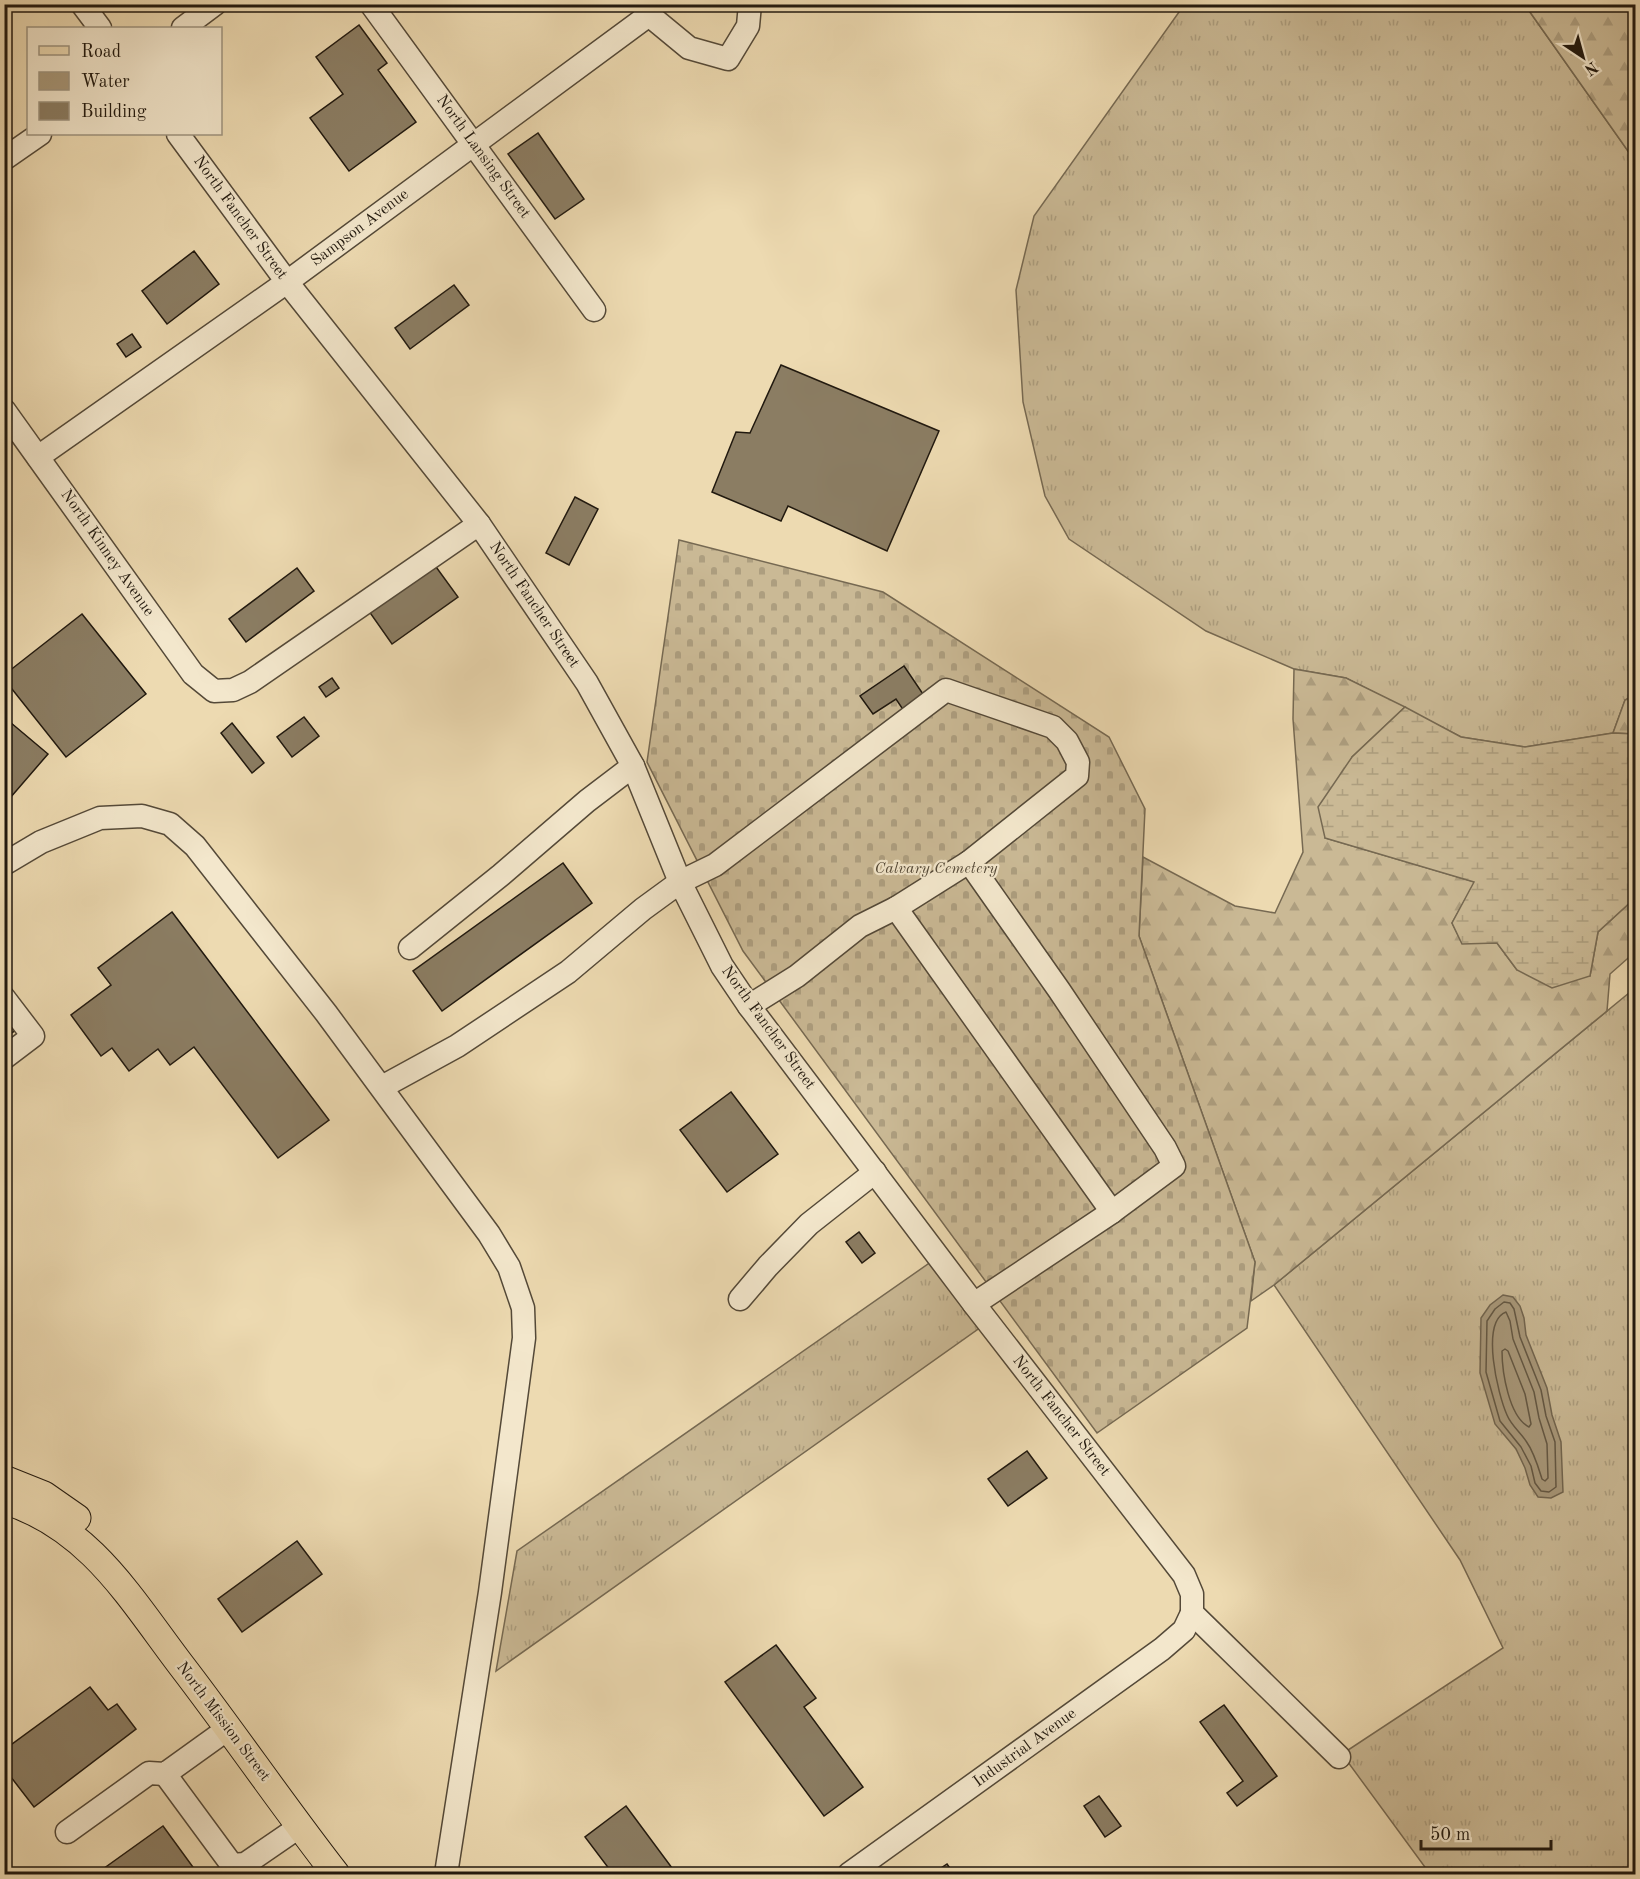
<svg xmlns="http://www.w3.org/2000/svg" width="1640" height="1879" font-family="'Old Standard TT',serif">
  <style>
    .grass { fill: url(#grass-tufts); stroke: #766952; stroke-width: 1.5 }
    .forest { fill: url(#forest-firs); stroke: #766952; stroke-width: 1.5 }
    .wetland { fill: url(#wetland-marsh); stroke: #766952; stroke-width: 1.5 }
    .cemetery { fill: url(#cemetery-stones); stroke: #766952; stroke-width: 1.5 }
    .water { fill: #a8987a; stroke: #72654f; stroke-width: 1.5 }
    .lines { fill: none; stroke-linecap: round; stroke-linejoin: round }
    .shore { stroke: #645844; stroke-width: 1.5 }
    .building { fill: #8b7d63; stroke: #21190f; stroke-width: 1.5 }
    .minor-casing { stroke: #544938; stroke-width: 25 }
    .major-casing { stroke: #21190f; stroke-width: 29 }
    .minor { stroke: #f3e7cc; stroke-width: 22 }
    .major { stroke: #eddab1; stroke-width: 27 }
    .labels { text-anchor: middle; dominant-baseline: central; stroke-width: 4.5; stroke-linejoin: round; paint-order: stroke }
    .street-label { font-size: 16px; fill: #21190f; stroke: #f3e7cc }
    .park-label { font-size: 16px; font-style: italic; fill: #544937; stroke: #f3e7cc }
  </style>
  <defs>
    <pattern id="grass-tufts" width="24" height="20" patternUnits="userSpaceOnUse" patternTransform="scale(1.5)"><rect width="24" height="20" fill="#cab995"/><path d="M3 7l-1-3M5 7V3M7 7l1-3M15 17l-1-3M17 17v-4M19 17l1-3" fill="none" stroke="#ad9e7f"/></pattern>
    <pattern id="forest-firs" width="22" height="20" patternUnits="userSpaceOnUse" patternTransform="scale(1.5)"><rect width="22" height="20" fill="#cab995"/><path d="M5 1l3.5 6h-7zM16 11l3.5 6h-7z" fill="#ad9e7f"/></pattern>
    <pattern id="wetland-marsh" width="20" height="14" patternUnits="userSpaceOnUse" patternTransform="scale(1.5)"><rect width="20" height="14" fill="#cab995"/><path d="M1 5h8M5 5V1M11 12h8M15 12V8" fill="none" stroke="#ad9e7f"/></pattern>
    <pattern id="cemetery-stones" width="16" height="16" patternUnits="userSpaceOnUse" patternTransform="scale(1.5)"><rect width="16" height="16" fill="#cab995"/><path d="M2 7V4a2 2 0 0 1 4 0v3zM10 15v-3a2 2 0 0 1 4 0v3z" fill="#ad9e7f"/></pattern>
  </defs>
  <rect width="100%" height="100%" fill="#eddab1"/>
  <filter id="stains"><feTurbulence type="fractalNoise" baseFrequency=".00333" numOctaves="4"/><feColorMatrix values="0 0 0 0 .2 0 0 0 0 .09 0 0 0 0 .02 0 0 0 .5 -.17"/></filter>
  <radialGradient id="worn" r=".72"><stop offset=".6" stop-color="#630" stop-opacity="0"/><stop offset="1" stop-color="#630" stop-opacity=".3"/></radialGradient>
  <!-- grass -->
  <g class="grass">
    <path d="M1184 5H1525L1635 161 1636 695 1625 700 1613 733 1525 747 1461 737 1346 678 1294 669 1206 631 1069 539 1045 496 1023 402 1016 290 1034 216Z"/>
    <path d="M1635 988V1874H1430L1342 1754 1503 1648 1460 1560 1274 1285Z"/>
    <path d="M938 1257 988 1322 496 1671 517 1551Z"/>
  </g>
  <!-- forest -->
  <g class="forest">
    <path d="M1525 5H1635V161Z"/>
    <path d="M1294 669 1346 678 1405 707 1352 757 1325 838 1475 882 1452 923 1462 943H1497L1517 970 1590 976 1598 932 1635 898V952L1610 974 1607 1011 1274 1285 1251 1301 1255 1262 1139 936 1143 857 1235 906 1275 913 1303 852 1293 719Z"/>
    <path d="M1635 695V734L1613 733 1625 700Z"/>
  </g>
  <!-- wetland -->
  <path class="wetland" d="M1405 707 1461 737 1525 747 1613 733 1635 734V898L1598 932 1590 976 1552 988 1517 970 1497 943 1462 944 1452 923 1474 882 1325 838 1318 807 1352 757Z"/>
  <!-- cemetery -->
  <path class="cemetery" d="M679 540 883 592 1109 737 1145 809 1139 936 1255 1262 1247 1328 1097 1433 743 951 647 762Z"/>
  <!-- water -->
  <path class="water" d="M1503 1295 1513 1297 1520 1306 1524 1318 1526 1335 1547 1388 1552 1415 1561 1442 1563 1492 1551 1498 1538 1497 1530 1485 1525 1468 1516 1449 1495 1424 1480 1373 1481 1318 1490 1305Z"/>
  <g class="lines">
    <!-- shore -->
    <g class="shore">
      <path d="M1504 1302 1510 1303 1514 1309 1520 1337 1541 1390 1546 1416 1555 1442 1556 1487 1549 1492 1541 1491 1535 1483 1531 1466 1521 1447 1500 1421 1486 1372 1487 1321 1495 1309Z"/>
      <path d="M1506 1312 1510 1321 1513 1339 1534 1392 1539 1418 1547 1444 1548 1478 1545 1481 1542 1479C1538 1466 1534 1452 1526 1441 1520 1432 1511 1425 1507 1415 1498 1395 1480 1322 1506 1312Z"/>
      <path d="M1505 1349 1508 1351 1525 1394 1531 1424 1529 1427C1509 1417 1502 1372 1502 1351Z"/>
    </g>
  </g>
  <!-- building -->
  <g class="building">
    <path d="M359 25 387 63 378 70 416 122 349 171 310 118 343 94 316 57Z"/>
    <path d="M538 133 584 199 555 219 508 154Z"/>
    <path d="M194 251 219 284 167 324 142 291Z"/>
    <path d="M454 285 469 305 410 349 395 328Z"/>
    <path d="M132 334 141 347 126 357 117 344Z"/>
    <path d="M781 365 939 431 887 551 788 506 781 521 712 492 736 432 750 433Z"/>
    <path d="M575 497 598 509 569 565 546 553Z"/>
    <path d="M431 560 458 597 392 644 366 607Z"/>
    <path d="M297 568 314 591 246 642 229 619Z"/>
    <path d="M82 614 146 694 66 757 4 679V675Z"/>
    <path d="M904 666 925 697 904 711 896 699 873 714 860 696Z"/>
    <path d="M332 678 339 688 326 697 319 687Z"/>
    <path d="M4 717 48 754 4 805Z"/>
    <path d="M304 717 319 736 292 757 277 737Z"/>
    <path d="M232 723 264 763 252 773 221 733Z"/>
    <path d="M563 863 592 903 442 1011 413 971Z"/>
    <path d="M172 912 329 1120 278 1158 194 1047 170 1065 158 1049 129 1071 112 1048 101 1056 71 1015 111 985 98 968Z"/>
    <path d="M4 1014 16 1030 4 1038Z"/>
    <path d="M731 1092 778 1154 727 1192 680 1130Z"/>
    <path d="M859 1232 875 1253 862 1263 846 1242Z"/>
    <path d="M1027 1451 1047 1478 1008 1506 988 1479Z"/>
    <path d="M297 1541 322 1574 242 1632 218 1599Z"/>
    <path d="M776 1645 816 1698 804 1707 863 1787 824 1816 725 1682Z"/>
    <path d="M90 1687 108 1710 117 1704 136 1729 34 1807 4 1768V1750Z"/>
    <path d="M1224 1705 1277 1776 1237 1806 1227 1793 1243 1781 1200 1722Z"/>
    <path d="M1099 1796 1121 1826 1105 1837 1084 1806Z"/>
    <path d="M626 1806 675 1872 671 1874H613L585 1837Z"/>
    <path d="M163 1826 198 1874H96Z"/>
    <path d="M947 1864 954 1874H932Z"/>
  </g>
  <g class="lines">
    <defs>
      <g id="minor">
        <path d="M82 4 100 28"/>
        <path d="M371 4 594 310"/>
        <path d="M642 4 649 15 689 48 728 59 748 26 750 4"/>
        <path d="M183 28 215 4"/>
        <path d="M178 134 287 282 479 524 587 683 633 766 680 882 722 966 749 1006 974 1304 1184 1575 1192 1594V1613L1339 1757"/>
        <path d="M4 159 40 134"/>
        <path d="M4 410 193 674 214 691 233 690 250 682 479 524"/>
        <path d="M38 457 287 282 649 15"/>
        <path d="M969 862 1059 990 1165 1148 1174 1166 1112 1212 974 1304"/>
        <path d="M4 864 41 842 100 818 142 816 170 824 195 846 326 1013 489 1234 509 1267 523 1308 524 1338 490 1592 446 1874"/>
        <path d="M896 908 1112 1212"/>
        <path d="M410 948 501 875 587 801 633 766"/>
        <path d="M4 998 33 1036 4 1058"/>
        <path d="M382 1087 457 1046 568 972 643 909 680 882 715 865 946 690 1053 727 1067 741 1078 762 1077 776 969 862 896 908 860 926 797 976 749 1006"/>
        <path d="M740 1299 768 1266 809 1224 875 1172"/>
        <path d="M165 1774 232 1865 245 1864 299 1827"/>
        <path d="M67 1832 149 1773 165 1774 229 1728"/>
        <path d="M849 1874 1162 1649 1184 1630 1192 1613"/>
      </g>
      <g id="major">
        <path d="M4 1479 44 1495 77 1518"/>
        <path d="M4 1500C90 1527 130 1598 181 1665 234 1734 283 1806 336 1874"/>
      </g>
    </defs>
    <!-- minor casing -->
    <use href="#minor" class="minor-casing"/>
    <!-- major casing -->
    <use href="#major" class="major-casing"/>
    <!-- minor -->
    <use href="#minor" class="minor"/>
    <!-- major -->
    <use href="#major" class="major"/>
  </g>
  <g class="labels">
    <!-- street labels -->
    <g class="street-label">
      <text transform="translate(483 157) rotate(54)">North Lansing Street</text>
      <text transform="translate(240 218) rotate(54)">North Fancher Street</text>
      <text transform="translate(360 228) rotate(-37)">Sampson Avenue</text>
      <text transform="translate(107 553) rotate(55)">North Kinney Avenue</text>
      <text transform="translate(534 605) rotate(56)">North Fancher Street</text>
      <text transform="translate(768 1028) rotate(54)">North Fancher Street</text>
      <text transform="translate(1061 1416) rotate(52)">North Fancher Street</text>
      <text transform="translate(223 1722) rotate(53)">North Mission Street</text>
      <text transform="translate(1025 1748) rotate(-36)">Industrial Avenue</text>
    </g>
    <!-- park labels -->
    <g class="park-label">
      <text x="936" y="869">Calvary Cemetery</text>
    </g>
  </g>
  <!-- margin -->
  <rect width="1640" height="1879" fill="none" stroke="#eddab1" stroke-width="24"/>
  <rect x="6" y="6" width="1628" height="1867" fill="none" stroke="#21190f" stroke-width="3"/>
  <rect x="12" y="12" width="1616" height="1855" fill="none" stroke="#21190f" stroke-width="1.5"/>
  <!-- legend -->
  <rect x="27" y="27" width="195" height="108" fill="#f3e7cc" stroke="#9f9580" stroke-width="1.5"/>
  <rect x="39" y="46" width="30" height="9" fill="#eddab1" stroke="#9f9580" stroke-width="1.5"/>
  <text x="81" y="57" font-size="18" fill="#21190f">Road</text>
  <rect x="39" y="72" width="30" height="18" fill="#a8987a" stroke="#9f9580" stroke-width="1.5"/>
  <text x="81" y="87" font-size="18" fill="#21190f">Water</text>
  <rect x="39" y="102" width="30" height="18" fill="#8b7d63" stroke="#9f9580" stroke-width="1.5"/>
  <text x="81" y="117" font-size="18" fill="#21190f">Building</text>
  <!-- north arrow -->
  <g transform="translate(1583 57) rotate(144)" stroke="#f3e7cc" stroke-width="4.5" paint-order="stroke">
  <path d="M0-4.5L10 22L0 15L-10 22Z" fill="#21190f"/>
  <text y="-9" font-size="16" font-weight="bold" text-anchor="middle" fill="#21190f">N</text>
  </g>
  <!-- scale -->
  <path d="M1421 1840v9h130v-9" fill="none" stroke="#21190f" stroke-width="3"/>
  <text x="1430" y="1840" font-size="18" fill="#21190f" stroke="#f3e7cc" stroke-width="4.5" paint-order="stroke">50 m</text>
  <rect width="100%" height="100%" filter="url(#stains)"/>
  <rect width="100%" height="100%" fill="url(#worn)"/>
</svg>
